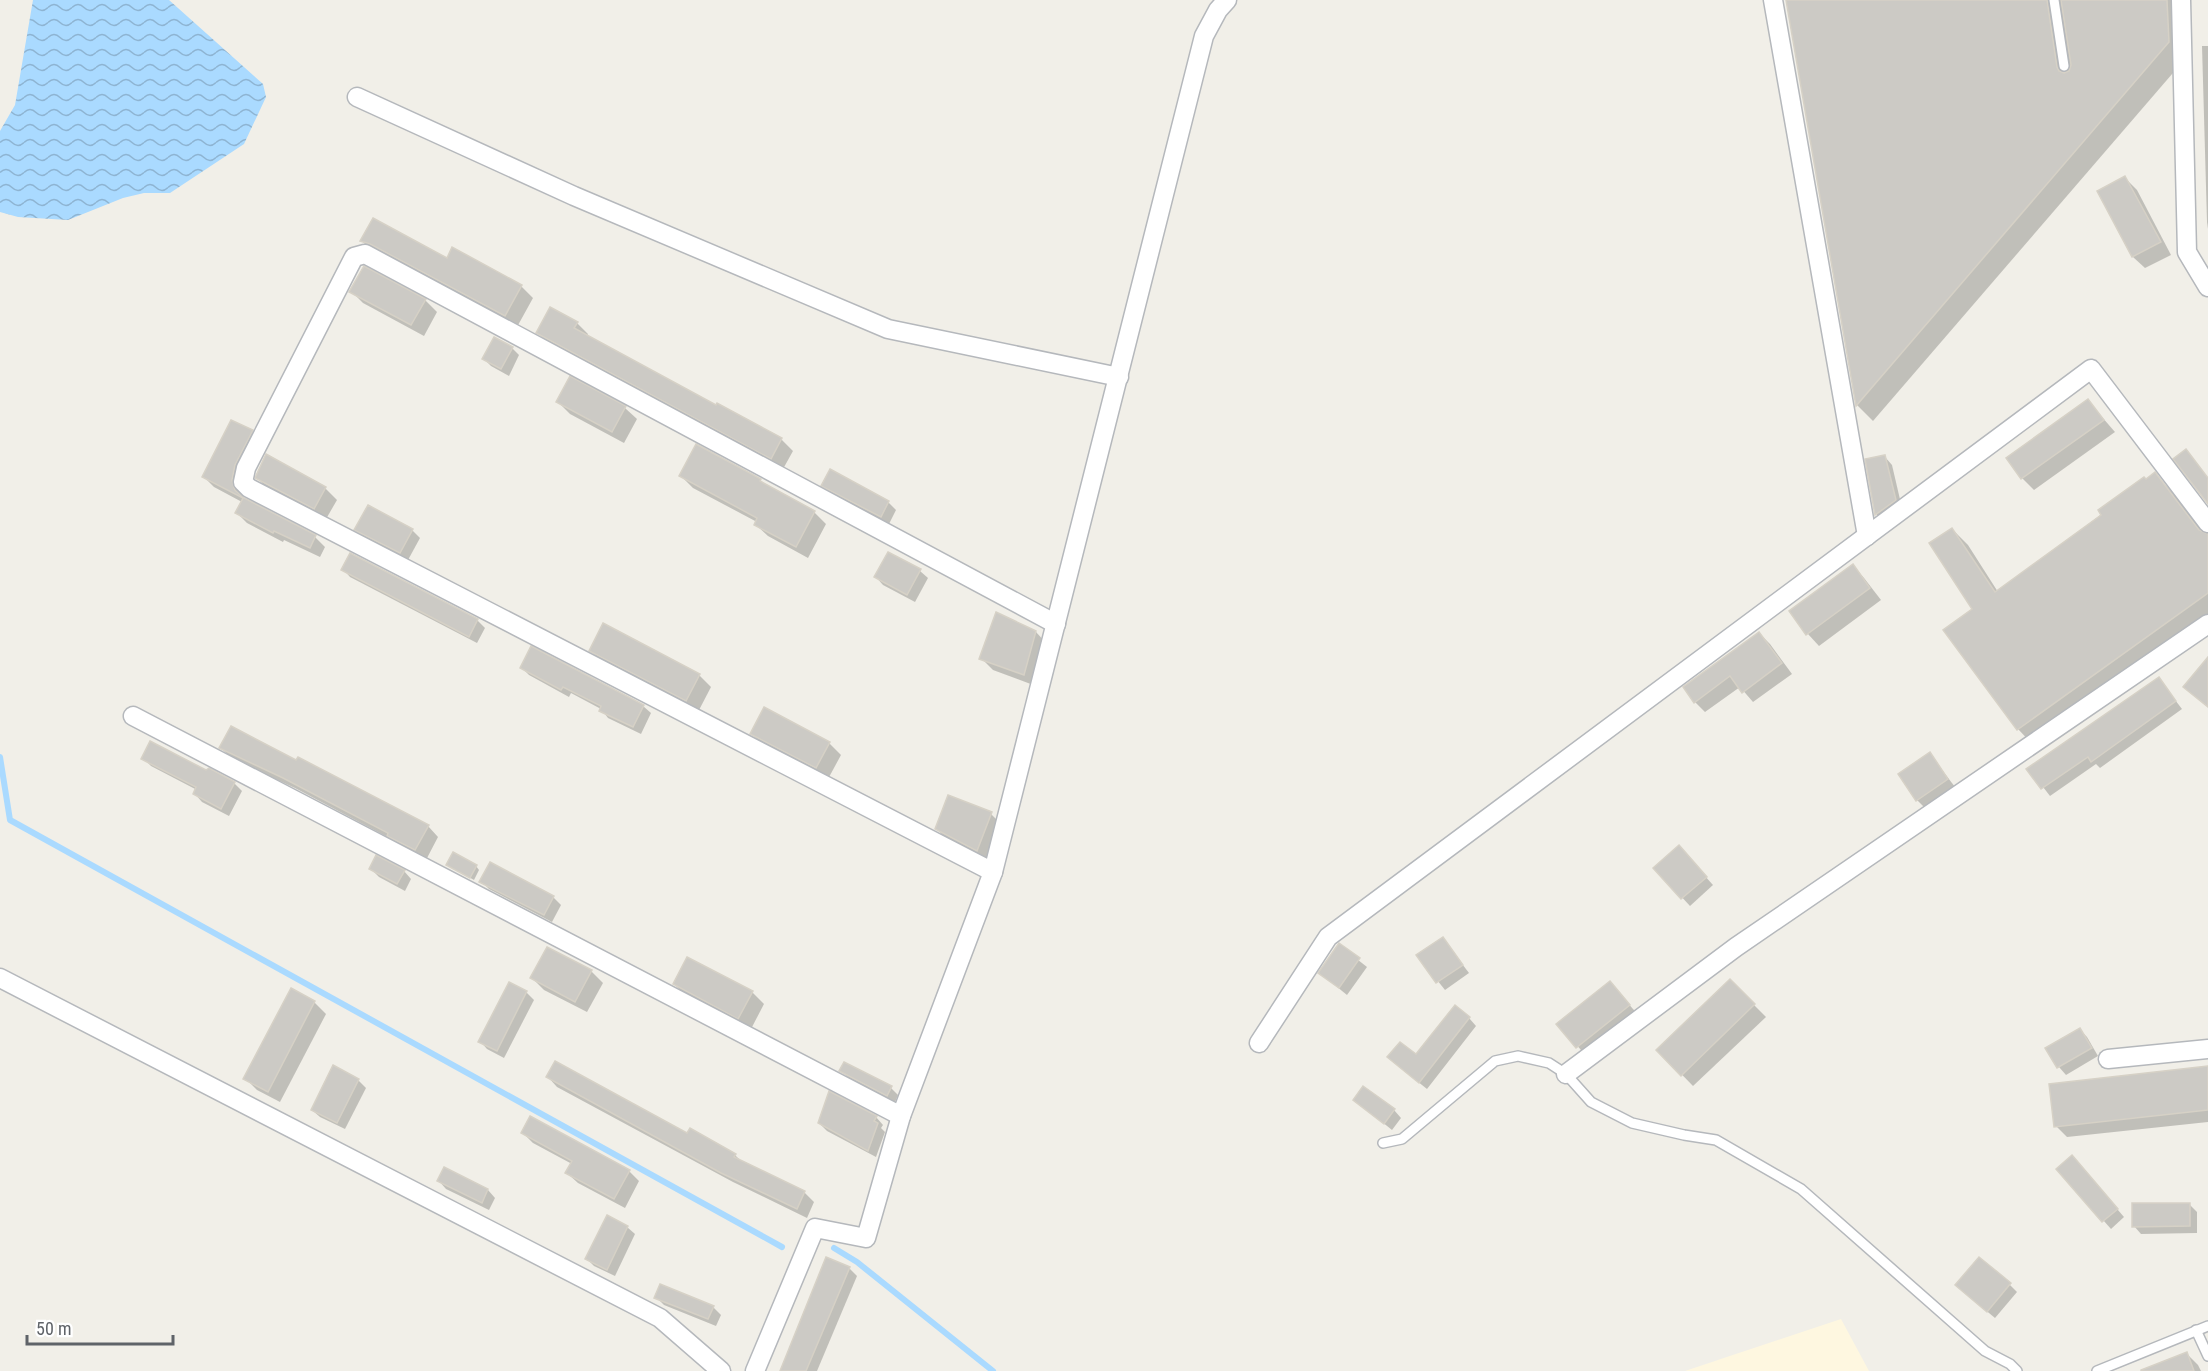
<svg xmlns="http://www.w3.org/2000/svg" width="2208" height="1371" font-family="'Roboto Condensed',sans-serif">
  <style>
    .commercial { fill: #fef7e0 }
    .water { fill: url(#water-waves) }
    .shadow { fill: #0003 }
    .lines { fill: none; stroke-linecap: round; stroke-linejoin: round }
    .stream { stroke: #aadaff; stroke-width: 6 }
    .building { fill: #cccac5; stroke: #d6d1c6; stroke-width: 1.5 }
    .lane-casing { stroke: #b5b8bc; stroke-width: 12 }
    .street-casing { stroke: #b5b8bc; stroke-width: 21 }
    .lane { stroke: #fff; stroke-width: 9 }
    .street { stroke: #fff; stroke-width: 18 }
  </style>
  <defs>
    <pattern id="water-waves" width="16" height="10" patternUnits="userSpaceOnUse" patternTransform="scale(1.5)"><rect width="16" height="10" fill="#aadaff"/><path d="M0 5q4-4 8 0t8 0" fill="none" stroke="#8eb4d2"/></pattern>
  </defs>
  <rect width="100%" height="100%" fill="#f1efe8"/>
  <!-- commercial -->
  <path class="commercial" d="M1841 1319 1869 1371H1685Z"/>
  <!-- water -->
  <path class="water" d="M33 0H169L263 84 266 97 244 144 170 193H144L123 198 68 220 18 217 0 212V131L15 105Z"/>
  <!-- shadow -->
  <g class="shadow">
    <path d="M1788 0H2181L2185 59 1873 421 1857 405Z"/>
    <path d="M2202 46H2208V229L2207 222Z"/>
    <path d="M2125 178 2137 190 2171 255 2145 268 2133 257 2099 192Z"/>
    <path d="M362 241 447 260 453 249 521 286 533 298 517 327 374 253Z"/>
    <path d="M362 269 425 300 437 312 424 336 363 303 351 291Z"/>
    <path d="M577 323 588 334 587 336 716 407 717 405 782 440 793 451 783 469 549 344 538 333Z"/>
    <path d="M512 348 519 355 509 376 491 366 484 359Z"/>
    <path d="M2088 401 2115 432 2034 490 2022 478Z"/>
    <path d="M558 402 625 408 637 419 624 443 570 414Z"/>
    <path d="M252 432 262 442 241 491 244 500 315 537 325 547 320 557 284 540 283 542 247 523 237 513 242 502 214 487 204 477Z"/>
    <path d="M1885 457 1892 465 1902 508 1884 522 1877 515 1867 460Z"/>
    <path d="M831 471 888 502 896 510 889 524 831 493 823 485Z"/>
    <path d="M2155 474 2170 490 2208 538V619L2033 745 2018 729 1974 609 1952 529 1968 545 1998 592Z"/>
    <path d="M681 476 760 480 767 487 814 512 826 524 808 558 768 536 756 525 757 522 693 488Z"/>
    <path d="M257 478 325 488 337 500 326 519 269 490Z"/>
    <path d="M368 507 413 531 420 538 408 560 364 537 356 529Z"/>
    <path d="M888 554 920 571 928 578 915 602 883 585 876 577Z"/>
    <path d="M1853 566 1864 578 1881 600 1819 646 1808 634 1791 611Z"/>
    <path d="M343 569 477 620 485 628 477 643 350 577Z"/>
    <path d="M1036 632 1047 644 1036 686 993 670 981 658Z"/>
    <path d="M1759 633 1770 644 1792 674 1753 702 1740 687 1705 712 1695 702Z"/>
    <path d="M590 650 699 675 711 687 698 712 602 662Z"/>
    <path d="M521 667 643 706 651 713 641 734 608 718 601 709 571 693 569 697 529 675Z"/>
    <path d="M2159 679 2182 709 2100 768 2096 764 2050 796 2029 769Z"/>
    <path d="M752 734 829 743 841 755 828 779 764 746Z"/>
    <path d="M221 748 428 826 438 837 426 860 399 846 393 840 295 788 232 759Z"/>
    <path d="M1930 754 1955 787 1924 807 1917 800Z"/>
    <path d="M143 758 208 772 234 783 242 791 229 816 202 802 195 794 197 790 151 766Z"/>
    <path d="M991 814 1003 826 989 862 948 841 937 829Z"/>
    <path d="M1686 855 1713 885 1690 906 1655 868Z"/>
    <path d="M448 865 476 866 479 870 474 880Z"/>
    <path d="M371 869 404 871 411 879 405 891 379 877Z"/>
    <path d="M481 881 553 897 561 905 552 922 489 889Z"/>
    <path d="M1443 939 1469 973 1445 990 1418 956Z"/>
    <path d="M1339 945 1367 967 1347 995 1320 973Z"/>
    <path d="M591 971 603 983 587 1012 544 990 532 978Z"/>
    <path d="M1730 981 1766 1017 1693 1086 1658 1050Z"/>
    <path d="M1610 983 1641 1018 1589 1059 1558 1024Z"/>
    <path d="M674 984 752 992 764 1004 751 1029 686 996Z"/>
    <path d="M292 990 314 1002 326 1014 280 1102 257 1090 245 1078Z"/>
    <path d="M526 992 534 1000 504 1058 487 1049 480 1041Z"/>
    <path d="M1469 1018 1476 1026 1427 1089 1397 1065 1416 1056Z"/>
    <path d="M2079 1029 2087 1037 2098 1056 2066 1075 2059 1067 2047 1048Z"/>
    <path d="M2208 1068V1122L2067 1137 2056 1126Z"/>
    <path d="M841 1071 891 1088 898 1095 895 1102 849 1078Z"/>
    <path d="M548 1077 735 1155 744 1164 804 1192 814 1202 807 1218 733 1182 557 1087Z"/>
    <path d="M358 1080 366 1088 345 1129 320 1117 312 1110Z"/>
    <path d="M1355 1100 1394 1110 1401 1118 1392 1130Z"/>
    <path d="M876 1117 883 1125 881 1128 885 1132 876 1157 827 1131 819 1123Z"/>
    <path d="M523 1133 629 1171 639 1181 625 1208 578 1183 567 1173 572 1164 533 1143Z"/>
    <path d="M2079 1165 2124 1217 2111 1229 2058 1169Z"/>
    <path d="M444 1169 488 1190 495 1198 489 1210 446 1189 439 1181Z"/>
    <path d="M2189 1204 2197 1212V1233L2141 1234 2134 1226Z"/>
    <path d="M627 1227 635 1234 615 1276 594 1266 587 1259Z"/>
    <path d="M849 1268 857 1276 817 1371H781Z"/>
    <path d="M2010 1285 2017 1292 1995 1318 1965 1293Z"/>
    <path d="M656 1297 713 1307 721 1315 716 1326 664 1305Z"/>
    <path d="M2187 1354 2198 1365 2201 1371H2141Z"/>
  </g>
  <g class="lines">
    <!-- stream -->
    <g class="stream">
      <path d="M0 757 10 820 782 1247"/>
      <path d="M834 1248 857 1262 993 1371"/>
    </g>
  </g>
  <!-- building -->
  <g class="building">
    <path d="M1786 0H2047L2057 67 2059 71 2064 73 2069 71 2071 65 2061 0H2167L2169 42 1856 406Z"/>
    <path d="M2125 176 2161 242 2132 257 2097 191Z"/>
    <path d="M373 218 447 258 452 247 522 285 505 316 370 244 360 241Z"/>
    <path d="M364 266 426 299 411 325 349 292Z"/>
    <path d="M550 307 578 322 574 328 716 405 717 403 782 438 771 459 536 333Z"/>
    <path d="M494 337 513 347 501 369 482 359Z"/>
    <path d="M570 376 626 406 612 432 556 402Z"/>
    <path d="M2088 399 2104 420 2021 479 2006 458Z"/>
    <path d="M231 420 253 430 235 465 232 480 235 490 244 498 316 535 310 548 274 531 273 533 235 513 243 498 202 477Z"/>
    <path d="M696 444 761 479 760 481 815 511 796 547 754 525 757 518 679 476Z"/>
    <path d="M2186 449 2208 478V504L2173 459Z"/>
    <path d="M266 454 326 487 314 509 255 478Z"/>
    <path d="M1885 455 1896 500 1875 515 1865 459Z"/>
    <path d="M830 469 889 501 881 517 821 486Z"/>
    <path d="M2155 472 2199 530 2208 534V593L2017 730 1943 630 1972 609 1929 543 1952 528 1995 592 2101 515 2098 510 2144 477 2146 479Z"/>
    <path d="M368 505 413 529 400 553 354 530Z"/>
    <path d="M888 552 921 569 907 595 874 577Z"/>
    <path d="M350 553 478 619 469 637 341 570Z"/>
    <path d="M1853 564 1870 588 1806 635 1789 611Z"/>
    <path d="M996 612 1036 631 1024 675 979 659Z"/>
    <path d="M603 623 700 674 686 701 589 651Z"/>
    <path d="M1759 632 1782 663 1742 693 1730 676 1694 703 1683 687Z"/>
    <path d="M531 646 644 705 633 727 599 711 601 706 563 687 561 690 520 668Z"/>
    <path d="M2208 657V707L2183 687Z"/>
    <path d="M2159 677 2176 701 2091 762 2088 757 2041 789 2026 769Z"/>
    <path d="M764 707 830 742 816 768 750 734Z"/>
    <path d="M231 726 296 760 298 757 429 825 415 850 387 836 388 833 283 778 219 748Z"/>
    <path d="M150 741 206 770 209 768 235 782 221 809 193 794 196 787 141 759Z"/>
    <path d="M1930 752 1948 779 1916 801 1898 774Z"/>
    <path d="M948 795 992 812 977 851 935 829Z"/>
    <path d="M1679 845 1707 877 1681 899 1653 868Z"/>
    <path d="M453 852 477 865 470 878 446 865Z"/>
    <path d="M376 855 405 870 397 884 369 869Z"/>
    <path d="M490 862 554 896 544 915 479 882Z"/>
    <path d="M1443 937 1463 965 1436 983 1416 955Z"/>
    <path d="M1339 943 1360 958 1339 988 1318 973Z"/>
    <path d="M547 947 592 970 575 1002 530 978Z"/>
    <path d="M687 957 753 991 738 1019 673 984Z"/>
    <path d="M1730 979 1755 1004 1681 1076 1656 1050Z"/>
    <path d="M1610 981 1630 1005 1576 1048 1556 1024Z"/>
    <path d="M509 982 527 991 497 1051 478 1042Z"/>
    <path d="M291 988 315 1001 268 1092 243 1079Z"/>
    <path d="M1455 1005 1470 1017 1419 1083 1387 1057 1400 1042 1416 1054Z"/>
    <path d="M2080 1028 2092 1048 2057 1068 2045 1048Z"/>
    <path d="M555 1061 687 1133 690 1128 736 1154 734 1157 805 1191 797 1209 721 1173 546 1077Z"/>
    <path d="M844 1062 892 1086 887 1096 839 1071Z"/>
    <path d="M333 1065 359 1079 337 1123 311 1110Z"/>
    <path d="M2208 1066V1110L2054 1127 2049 1084Z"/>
    <path d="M1363 1086 1395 1109 1384 1124 1353 1100Z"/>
    <path d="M829 1091 877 1116 874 1121 878 1123 868 1151 818 1123Z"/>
    <path d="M530 1116 630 1170 614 1199 565 1173 572 1161 521 1133Z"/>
    <path d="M2072 1155 2118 1209 2102 1222 2056 1169Z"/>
    <path d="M444 1167 488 1189 482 1203 437 1181Z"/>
    <path d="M2132 1203H2190V1226L2132 1227Z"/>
    <path d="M607 1215 628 1226 607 1270 585 1259Z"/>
    <path d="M826 1257 850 1267 806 1371H780Z"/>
    <path d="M1979 1257 2011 1283 1987 1312 1955 1285Z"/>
    <path d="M660 1284 714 1306 708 1319 654 1298Z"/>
    <path d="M2187 1352 2194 1371H2141V1370Z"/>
  </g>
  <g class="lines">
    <defs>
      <g id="lane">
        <path d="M2054 0 2064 66"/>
        <path d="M1383 1143 1402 1139 1495 1061 1518 1056 1549 1063 1566 1074 1591 1102 1632 1123 1684 1135 1716 1140 1801 1189 1985 1351 2010 1364 2017 1371"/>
        <path d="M2196 1330 2208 1356"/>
        <path d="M2097 1371 2208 1326"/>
      </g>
      <g id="street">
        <path d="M1773 0 1867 536"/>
        <path d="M2181 0 2187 252 2208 287"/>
        <path d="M357 97 574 196 888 329 1119 377"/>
        <path d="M133 716 901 1116"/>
        <path d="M993 872 249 488 243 482 246 468 354 257 365 254 1056 624"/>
        <path d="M0 978 660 1318 721 1371"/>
        <path d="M1259 1043 1328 937 2091 369 2208 523"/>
        <path d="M2108 1059 2208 1049"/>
        <path d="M1566 1074 1736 947 2208 624"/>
        <path d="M755 1371 815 1228 866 1238 901 1116 993 872 1204 36 1218 10 1227 0"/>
      </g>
    </defs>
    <!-- lane casing -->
    <use href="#lane" class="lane-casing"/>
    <!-- street casing -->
    <use href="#street" class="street-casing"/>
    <!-- lane -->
    <use href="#lane" class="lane"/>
    <!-- street -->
    <use href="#street" class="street"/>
  </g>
  <!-- scale -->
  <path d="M27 1335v9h146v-9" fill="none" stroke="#5f6368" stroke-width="3"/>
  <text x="36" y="1335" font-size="18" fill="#5f6368" stroke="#ffffff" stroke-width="4.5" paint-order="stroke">50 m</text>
</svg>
